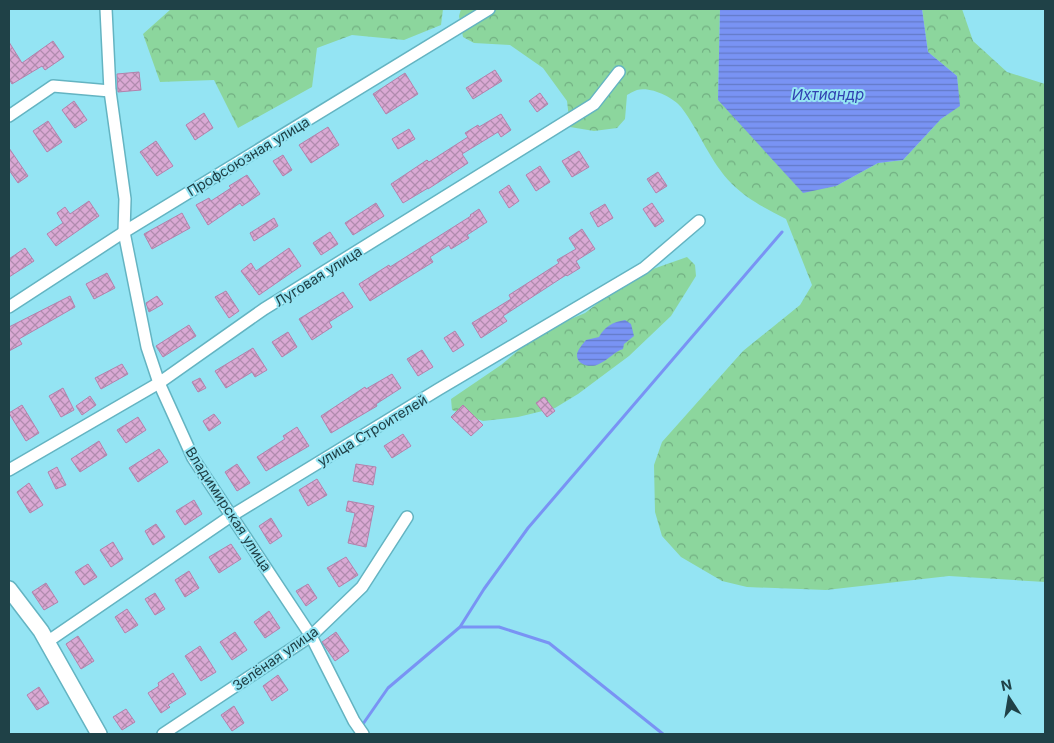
<svg xmlns="http://www.w3.org/2000/svg" width="1054" height="743" font-family="Inter,sans-serif">
  <style>
    .forest { fill: url(#forest-crowns) }
    .water { fill: url(#water-rules) }
    .lines { fill: none; stroke-linecap: round; stroke-linejoin: round }
    .stream { stroke: #7993f4; stroke-width: 3 }
    .building { fill: url(#building-cross-hatch); stroke: #b282ac }
    .street-casing { stroke: #64b4c2; stroke-width: 14 }
    .secondary-casing { stroke: #64b4c2; stroke-width: 18 }
    .street { stroke: #fff; stroke-width: 11 }
    .secondary { stroke: #fff; stroke-width: 15 }
    .labels { text-anchor: middle; dominant-baseline: central; stroke-width: 4; stroke-linejoin: round; paint-order: stroke }
    .street-label { font-size: 14px; fill: #1f4147; stroke: #94e4f3 }
    .water-label { font-size: 15px; font-style: italic; fill: #3142b1; stroke: #94e4f3 }
  </style>
  <defs>
    <pattern id="forest-crowns" width="20" height="18" patternUnits="userSpaceOnUse" patternTransform="scale(1.25)"><rect width="20" height="18" fill="#8cd69d"/><path d="M2 6a3 3 0 1 1 6 0M12 15a3 3 0 1 1 6 0" fill="none" stroke="#72af82"/></pattern>
    <pattern id="water-rules" width="6" height="5" patternUnits="userSpaceOnUse" patternTransform="scale(1.25)"><rect width="6" height="5" fill="#7993f4"/><path d="M0 2.5h6" fill="none" stroke="#637ac7"/></pattern>
    <pattern id="building-cross-hatch" width="8" height="8" patternUnits="userSpaceOnUse" patternTransform="scale(1.25)"><rect width="8" height="8" fill="#daa9d4"/><path d="M0 0l8 8M0 8l8-8" fill="none" stroke="#b08bae"/></pattern>
  </defs>
  <rect width="100%" height="100%" fill="#94e4f3"/>
  <!-- forest -->
  <g class="forest">
    <path d="M171 9H443L441 25 404 40 352 35 317 48 312 87 238 128 214 80 160 82 143 34Z"/>
    <path d="M461 9H720L718 100 836 186 878 163 903 160 941 119 959 106 957 76 928 52 922 9H962L973 41 1007 72 1045 84V582L949 576 826 590 747 587 722 581 681 557 662 536 655 512 654 465 662 442 743 351 800 305 812 285 786 219C767 209 748 200 732 184 710 162 700 132 681 107 673 97 650 86 637 90 634 91 630 93 627 95L625 119 617 128 594 131 570 127 567 101 543 68 510 45 474 43 463 37 459 16Z"/>
    <path d="M687 257 695 265 696 276 671 316 629 356 578 394 555 408 518 417 483 421 452 410 451 399 501 365 540 332 585 313 633 276Z"/>
  </g>
  <!-- water -->
  <g class="water">
    <path d="M720 9H922L928 52 957 76 960 106 941 119 903 160 878 163 836 186 803 193 718 100Z"/>
    <path d="M625 320 631 324 634 336 624 344 623 349C614 352 608 360 599 364 592 368 576 366 577 354 578 349 583 344 586 340L599 337C604 327 613 322 625 320Z"/>
  </g>
  <g class="lines">
    <!-- stream -->
    <g class="stream">
      <path d="M461 627H499L549 643 663 734"/>
      <path d="M356 734 388 688 460 627 484 589 528 528 782 232"/>
    </g>
  </g>
  <!-- building -->
  <g class="building">
    <path d="M53 41 64 57 45 70 42 66 12 84 9 79V42L22 63Z"/>
    <path d="M495 70 502 81 473 99 466 88Z"/>
    <path d="M139 72 141 90 118 92 117 74Z"/>
    <path d="M405 73 418 94 386 114 373 94Z"/>
    <path d="M540 93 548 104 537 112 529 101Z"/>
    <path d="M74 101 87 120 75 128 62 110Z"/>
    <path d="M204 113 213 128 195 140 186 125Z"/>
    <path d="M501 114 511 130 501 137 498 132 462 154 468 163 428 189V188L403 203 391 184 427 160 429 162 468 137 465 133 478 125 479 127Z"/>
    <path d="M48 121 62 142 47 152 33 131Z"/>
    <path d="M328 127 339 145 311 163 299 145Z"/>
    <path d="M409 129 415 139 398 149 392 139Z"/>
    <path d="M156 141 173 166 157 176 140 152Z"/>
    <path d="M9 148 28 176 18 183 9 170Z"/>
    <path d="M579 151 589 167 572 177 562 161Z"/>
    <path d="M283 155 292 170 283 176 273 161Z"/>
    <path d="M540 166 550 182 536 191 526 175Z"/>
    <path d="M658 172 667 186 656 193 647 179Z"/>
    <path d="M247 175 260 194 242 206 240 203 208 225 196 205 209 198 211 201 231 188 229 186Z"/>
    <path d="M509 185 519 201 509 208 499 192Z"/>
    <path d="M89 201 99 216 56 246 47 234 63 223 57 213 65 207 70 214Z"/>
    <path d="M376 203 384 216 353 235 345 223Z"/>
    <path d="M652 203 664 221 655 227 643 209Z"/>
    <path d="M605 204 613 218 598 227 590 213Z"/>
    <path d="M479 209 487 222 467 235 469 238 451 249 449 245 430 257 433 262 370 301 359 284 389 265 390 267 471 216 470 215Z"/>
    <path d="M182 213 190 228 152 249 144 234Z"/>
    <path d="M274 218 278 226 254 241 250 233Z"/>
    <path d="M582 229 595 249 576 261 580 268 567 276 566 275 503 316 507 321 481 338 472 323 511 299 509 295 559 263 557 260 576 249 569 238Z"/>
    <path d="M330 232 338 244 321 255 313 243Z"/>
    <path d="M25 248 34 261 9 277V259Z"/>
    <path d="M289 248 301 266 259 295 241 271 251 263 256 271Z"/>
    <path d="M107 273 115 288 94 299 86 284Z"/>
    <path d="M226 291 239 311 229 318 215 297Z"/>
    <path d="M343 292 353 307 329 322 332 327 312 340 299 319Z"/>
    <path d="M70 296 75 307 19 339 22 344 9 351V327Z"/>
    <path d="M157 296 163 304 149 312 146 303Z"/>
    <path d="M189 325 196 336 163 357 156 346Z"/>
    <path d="M455 331 464 345 453 352 444 338Z"/>
    <path d="M288 332 297 347 282 357 272 342Z"/>
    <path d="M253 348 267 370 255 377 252 372 226 388 215 371Z"/>
    <path d="M422 350 433 367 418 376 407 359Z"/>
    <path d="M122 364 128 374 101 389 95 378Z"/>
    <path d="M392 374 401 388 376 404 377 406 331 433 321 416 365 387 366 389Z"/>
    <path d="M200 378 206 388 198 392 192 382Z"/>
    <path d="M63 388 74 410 61 417 49 396Z"/>
    <path d="M90 396 96 405 82 415 76 406Z"/>
    <path d="M544 397 555 411 547 417 536 403Z"/>
    <path d="M22 405 39 433 26 441 9 413Z"/>
    <path d="M463 405 483 425 471 436 451 417Z"/>
    <path d="M214 414 221 423 209 431 203 421Z"/>
    <path d="M138 417 146 430 126 443 117 430Z"/>
    <path d="M297 427 309 446 266 471 257 457 285 439 283 436Z"/>
    <path d="M403 434 411 446 392 458 384 446Z"/>
    <path d="M99 441 107 455 80 472 71 459Z"/>
    <path d="M159 449 168 462 138 482 129 468Z"/>
    <path d="M237 464 250 483 237 491 225 472Z"/>
    <path d="M356 464 376 467 373 485 353 481Z"/>
    <path d="M57 467 66 485 56 489 48 472Z"/>
    <path d="M317 479 327 495 308 506 299 490Z"/>
    <path d="M29 483 43 505 30 513 17 492Z"/>
    <path d="M194 500 202 514 185 525 176 511Z"/>
    <path d="M348 501 374 506 366 547 348 543 355 513 346 511Z"/>
    <path d="M271 518 282 536 270 544 259 526Z"/>
    <path d="M156 524 165 537 153 545 145 531Z"/>
    <path d="M113 542 123 559 111 567 100 550Z"/>
    <path d="M231 544 241 559 219 573 209 557Z"/>
    <path d="M346 557 358 575 339 587 327 568Z"/>
    <path d="M88 564 97 577 84 585 75 572Z"/>
    <path d="M189 571 199 588 185 597 175 580Z"/>
    <path d="M46 583 58 602 44 610 32 592Z"/>
    <path d="M308 584 317 598 306 606 296 591Z"/>
    <path d="M155 593 165 609 155 615 145 599Z"/>
    <path d="M127 609 138 625 125 633 115 617Z"/>
    <path d="M269 611 280 628 265 638 254 622Z"/>
    <path d="M235 632 247 650 232 660 220 642Z"/>
    <path d="M336 632 349 651 335 661 322 642Z"/>
    <path d="M78 636 94 661 81 669 66 644Z"/>
    <path d="M200 646 216 672 201 681 185 656Z"/>
    <path d="M173 673 186 694 168 705 170 707 161 713 148 693 159 686 158 683Z"/>
    <path d="M278 675 288 690 272 701 263 686Z"/>
    <path d="M39 687 49 703 37 710 27 695Z"/>
    <path d="M234 706 244 723 232 731 221 715Z"/>
    <path d="M126 709 135 722 122 730 113 717Z"/>
  </g>
  <g class="lines">
    <defs>
      <g id="street">
        <path d="M106 9 110 91 125 199 124 232 147 347 159 383 193 458 311 636 354 721 363 734"/>
        <path d="M9 116 53 86 110 91"/>
        <path d="M9 307 124 232 489 9"/>
        <path d="M9 470 159 383 264 309 594 104 619 72"/>
        <path d="M47 642 231 516 439 389 644 268 699 221"/>
        <path d="M163 734 311 636 362 587 407 517"/>
      </g>
      <path id="secondary" d="M9 589 41 631 99 734"/>
    </defs>
    <!-- street casing -->
    <use href="#street" class="street-casing"/>
    <!-- secondary casing -->
    <use href="#secondary" class="secondary-casing"/>
    <!-- street -->
    <use href="#street" class="street"/>
    <!-- secondary -->
    <use href="#secondary" class="secondary"/>
  </g>
  <g class="labels">
    <!-- street labels -->
    <g class="street-label">
      <text transform="translate(248 156) rotate(-31)">Профсоюзная улица</text>
      <text transform="translate(318 276) rotate(-32)">Луговая улица</text>
      <text transform="translate(372 430) rotate(-31)">улица Строителей</text>
      <text transform="translate(229 509) rotate(57)">Владимирская улица</text>
      <text transform="translate(275 658) rotate(-35)">Зелёная улица</text>
    </g>
    <!-- water labels -->
    <g class="water-label">
      <text x="828" y="94">Ихтиандр</text>
    </g>
  </g>
  <!-- border -->
  <rect width="1054" height="743" fill="none" stroke="#1f4147" stroke-width="20"/>
  <!-- north arrow -->
  <g transform="translate(1009 698) rotate(348)" stroke="#94e4f3" stroke-width="4" paint-order="stroke">
  <path d="M0-4L9 19L0 12L-9 19Z" fill="#1f4147"/>
  <text y="-8" font-size="14" font-weight="bold" text-anchor="middle" fill="#1f4147">N</text>
  </g>
</svg>
